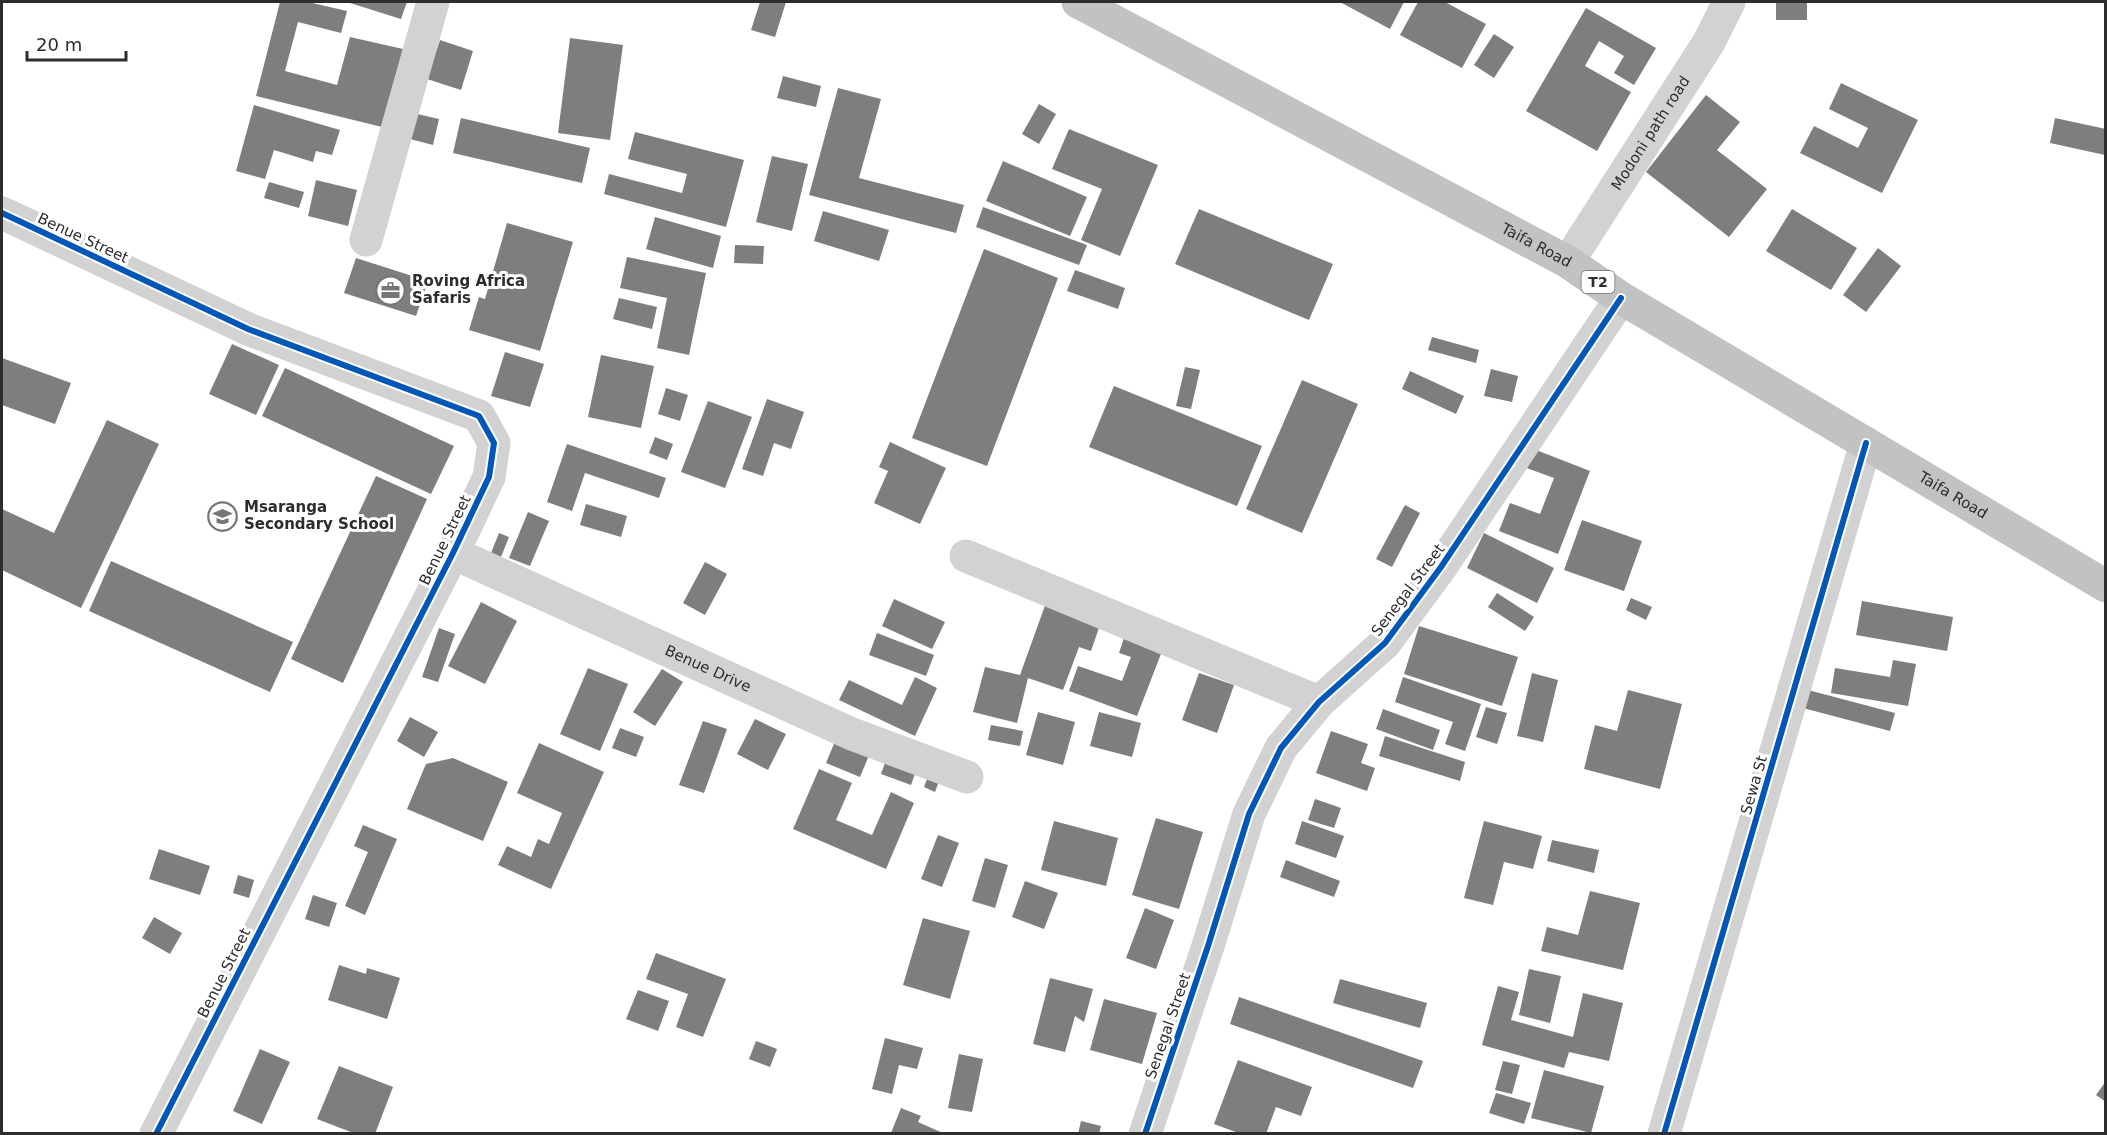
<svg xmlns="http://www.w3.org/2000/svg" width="2107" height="1135" font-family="'DejaVu Sans',sans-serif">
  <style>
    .building { fill: #7e7e7e }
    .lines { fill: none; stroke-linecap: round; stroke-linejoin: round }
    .minor { stroke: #d2d2d2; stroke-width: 33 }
    .trunk { stroke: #c2c2c2; stroke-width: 33 }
    .cycleway-casing { stroke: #fff; stroke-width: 10 }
    .cycleway { stroke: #0057b8; stroke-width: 6 }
    .labels { text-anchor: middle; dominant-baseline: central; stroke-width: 6; stroke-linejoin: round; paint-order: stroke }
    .shield { fill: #fff; stroke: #6c6c6c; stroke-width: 1.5 }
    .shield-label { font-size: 14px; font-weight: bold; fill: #2d2d2d }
    .street-label { font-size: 15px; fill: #2d2d2d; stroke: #fff }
    .poi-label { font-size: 15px; font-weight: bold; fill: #2d2d2d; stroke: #fff; text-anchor: start }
  </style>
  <rect width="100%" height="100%" fill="#fff"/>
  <!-- building -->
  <g class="building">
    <path d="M280 2H308L347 11 341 33 298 22 285 71 337 85 350 37 403 49 382 127 256 96Z"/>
    <path d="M351 2H407L401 19 350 3Z"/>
    <path d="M760 2H786L775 37 751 30Z"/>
    <path d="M1340 2H1404L1390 29Z"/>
    <path d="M1418 2H1445L1486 24 1462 68 1400 35Z"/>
    <rect x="1776" y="2" width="31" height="18"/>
    <path d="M1586 8 1656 48 1634 85 1614 73 1624 56 1599 41 1585 66 1631 92 1597 151 1526 111Z"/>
    <path d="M1494 34 1514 47 1494 78 1474 65Z"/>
    <path d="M570 38 623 45 610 140 558 133Z"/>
    <path d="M440 40 473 51 461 90 427 79Z"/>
    <path d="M783 76 821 86 816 107 777 98Z"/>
    <path d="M1841 83 1918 120 1882 193 1800 153 1814 126 1858 148 1868 128 1829 109Z"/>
    <path d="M838 88 881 99 859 178 964 205 956 233 809 195Z"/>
    <path d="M1706 95 1740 122 1717 150 1767 189 1729 237 1646 172Z"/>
    <path d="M1039 104 1056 114 1039 144 1022 134Z"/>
    <path d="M254 105 340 130 332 155 316 151 313 162 274 150 265 179 236 171Z"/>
    <path d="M413 113 439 119 433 145 406 138Z"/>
    <path d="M461 118 590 148 582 183 453 153Z"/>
    <path d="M2055 118 2106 129 2105 155 2050 143Z"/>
    <path d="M1069 129 1158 165 1120 256 1081 240 1102 189 1052 169Z"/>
    <path d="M635 132 744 160 726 227 604 194 609 174 682 193 687 174 628 159Z"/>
    <path d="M772 156 808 164 792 231 756 222Z"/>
    <path d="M1003 161 1087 197 1070 236 986 201Z"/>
    <path d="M316 180 357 190 348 226 308 216Z"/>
    <path d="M269 182 304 192 299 208 264 198Z"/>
    <path d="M983 207 1087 245 1079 265 976 227Z"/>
    <path d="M1199 209 1333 264 1309 320 1175 264Z"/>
    <path d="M1792 209 1857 248 1831 290 1766 251Z"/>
    <path d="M823 211 889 230 879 261 814 241Z"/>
    <path d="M655 217 721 236 713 268 646 249Z"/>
    <path d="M507 223 573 242 540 351 469 330 479 297 485 299Z"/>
    <path d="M735 245 764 246 763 264 734 263Z"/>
    <path d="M1878 248 1901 266 1866 312 1843 295Z"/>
    <path d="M984 249 1058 278 987 466 912 438Z"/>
    <path d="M627 257 706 273 689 355 657 348 667 298 620 288Z"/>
    <path d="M356 258 428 281 416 316 344 293Z"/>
    <path d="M1075 270 1125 288 1118 309 1067 291Z"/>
    <path d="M619 298 657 307 652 329 613 319Z"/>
    <path d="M1432 337 1479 350 1476 363 1428 350Z"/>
    <path d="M232 344 279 365 256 415 209 394Z"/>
    <path d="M505 352 544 364 530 407 491 396Z"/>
    <path d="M601 355 654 366 641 428 588 417Z"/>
    <path d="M2 358 71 383 55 424 2 405Z"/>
    <path d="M1185 367 1200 370 1191 409 1176 406Z"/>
    <path d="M285 368 454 446 431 494 262 416Z"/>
    <path d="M1491 369 1518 376 1512 402 1484 396Z"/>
    <path d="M1410 371 1464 396 1456 414 1402 389Z"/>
    <path d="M1302 380 1358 404 1302 533 1246 509Z"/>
    <path d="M1114 386 1262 446 1237 506 1089 447Z"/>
    <path d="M666 388 688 395 680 421 658 414Z"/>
    <path d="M767 399 804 412 791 449 774 443 763 476 742 469Z"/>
    <path d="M708 401 752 417 725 488 681 472Z"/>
    <path d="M107 420 159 444 81 608 2 570V509L54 533Z"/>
    <path d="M655 437 673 444 667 460 649 453Z"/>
    <path d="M890 442 946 468 920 524 874 503 888 471 879 467Z"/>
    <path d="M567 444 666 478 659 498 585 473 572 511 547 502Z"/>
    <path d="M1531 448 1590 471 1558 554 1499 531 1510 503 1540 514 1554 478 1524 467Z"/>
    <path d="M376 476 427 499 343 683 291 659Z"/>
    <path d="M586 504 627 516 621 537 580 525Z"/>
    <path d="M1405 505 1420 513 1392 567 1376 559Z"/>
    <path d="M528 512 549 521 530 566 509 558Z"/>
    <path d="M1582 520 1642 541 1624 591 1564 570Z"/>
    <path d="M499 533 509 537 501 557 491 553Z"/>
    <path d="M1484 533 1554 568 1537 603 1467 568Z"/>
    <path d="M111 561 293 642 270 692 89 611Z"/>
    <path d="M705 562 727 574 705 615 683 603Z"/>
    <path d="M1497 593 1534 617 1525 631 1488 607Z"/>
    <path d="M1631 598 1652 607 1646 620 1626 610Z"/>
    <path d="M894 599 945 622 932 649 882 626Z"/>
    <path d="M1047 600 1102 619 1091 651 1079 647 1063 690 1028 678 1017 723 973 712 985 667 1020 675Z"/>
    <path d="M1862 601 1953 617 1947 651 1856 635Z"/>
    <path d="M481 602 517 621 485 684 448 666Z"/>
    <path d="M1419 626 1518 657 1502 706 1404 674Z"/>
    <path d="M439 628 455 634 438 682 422 677Z"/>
    <path d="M1126 632 1164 646 1137 716 1069 691 1078 666 1122 681 1131 657 1119 653Z"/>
    <path d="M877 633 934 655 926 676 869 655Z"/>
    <path d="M1893 660 1916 664 1908 706 1831 693 1835 668 1890 677Z"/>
    <path d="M588 668 628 684 600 751 560 734Z"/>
    <path d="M662 669 683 682 655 726 633 712Z"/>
    <path d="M1199 673 1234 685 1217 733 1182 720Z"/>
    <path d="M1532 673 1558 680 1543 742 1517 736Z"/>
    <path d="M915 677 937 688 915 736 839 700 849 680 902 705Z"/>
    <path d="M1403 677 1481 704 1465 751 1445 744 1453 722 1395 702Z"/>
    <path d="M1628 690 1682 704 1660 789 1584 769 1595 725 1617 731Z"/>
    <path d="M1808 690 1895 713 1890 731 1803 708Z"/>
    <path d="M1486 707 1507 713 1497 744 1476 737Z"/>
    <path d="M1383 709 1440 730 1433 750 1376 729Z"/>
    <path d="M1038 712 1075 722 1063 765 1026 755Z"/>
    <path d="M1099 712 1141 723 1132 757 1090 746Z"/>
    <path d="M410 717 438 732 424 757 397 741Z"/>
    <path d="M755 719 786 734 768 770 737 754Z"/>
    <path d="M703 721 727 729 704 793 679 785Z"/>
    <path d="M991 725 1023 731 1020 746 988 740Z"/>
    <path d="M620 728 644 737 636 757 612 748Z"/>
    <path d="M1331 731 1368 744 1361 763 1375 768 1367 791 1316 773Z"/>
    <path d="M1385 736 1465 762 1460 781 1379 756Z"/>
    <path d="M836 739 870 753 860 777 826 763Z"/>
    <path d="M539 743 604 772 551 889 498 865 507 846 531 857 538 839 549 844 562 813 517 793Z"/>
    <path d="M453 758 508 782 483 841 407 809 426 764Z"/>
    <path d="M886 760 916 771 911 785 881 774Z"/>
    <path d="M819 769 852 783 836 820 872 835 891 792 914 803 886 869 793 829Z"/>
    <path d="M930 771 941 776 935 792 924 787Z"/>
    <path d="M1315 799 1341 808 1334 828 1308 820Z"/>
    <path d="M1156 818 1203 832 1179 909 1132 895Z"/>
    <path d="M1054 821 1118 838 1106 886 1041 870Z"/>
    <path d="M1302 821 1344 836 1336 858 1295 844Z"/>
    <path d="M1484 821 1542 836 1533 869 1504 862 1493 905 1464 898Z"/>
    <path d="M363 825 397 839 365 915 345 906 368 852 354 846Z"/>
    <path d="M938 835 959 843 942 887 921 879Z"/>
    <path d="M1552 840 1599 850 1594 873 1547 861Z"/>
    <path d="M159 849 210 866 200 895 149 879Z"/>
    <path d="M985 858 1008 865 995 908 972 901Z"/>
    <path d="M1286 860 1340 881 1334 897 1280 877Z"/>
    <path d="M238 875 254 880 249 898 233 893Z"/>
    <path d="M1025 881 1058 893 1044 929 1012 917Z"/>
    <path d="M1590 891 1640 903 1623 970 1541 951 1547 927 1578 935Z"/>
    <path d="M313 895 337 903 329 927 305 919Z"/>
    <path d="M1145 908 1174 920 1156 969 1126 958Z"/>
    <path d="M154 917 182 933 170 954 142 938Z"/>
    <path d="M923 918 970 931 950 999 903 985Z"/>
    <path d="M656 953 726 979 703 1037 676 1027 688 994 646 979Z"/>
    <path d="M339 965 366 974 367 968 400 978 387 1019 328 1000Z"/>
    <path d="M1529 969 1561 976 1550 1023 1519 1015Z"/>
    <path d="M1050 978 1093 989 1084 1022 1075 1016 1065 1052 1033 1044Z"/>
    <path d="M1340 979 1427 1003 1420 1028 1333 1003Z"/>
    <path d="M1498 986 1519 992 1511 1020 1573 1037 1583 993 1623 1003 1609 1061 1569 1052 1564 1068 1482 1045Z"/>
    <path d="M638 990 669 1001 658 1031 626 1019Z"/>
    <path d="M1239 997 1423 1061 1413 1088 1230 1024Z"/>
    <path d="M1104 999 1157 1013 1142 1064 1090 1050Z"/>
    <path d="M885 1038 923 1048 917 1069 899 1065 892 1094 872 1089Z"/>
    <path d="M756 1041 777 1049 770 1067 749 1059Z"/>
    <path d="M260 1049 290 1062 262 1124 233 1111Z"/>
    <path d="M959 1054 983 1059 972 1112 948 1108Z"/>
    <path d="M1238 1060 1312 1087 1301 1116 1276 1107 1266 1134H1241L1214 1124Z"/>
    <path d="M1503 1061 1520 1065 1512 1094 1495 1090Z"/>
    <path d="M339 1066 393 1087 375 1134H356L317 1119Z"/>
    <path d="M1544 1070 1604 1086 1591 1133 1531 1118Z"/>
    <path d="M2106 1081V1102L2096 1095Z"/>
    <path d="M1496 1093 1531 1103 1524 1124 1489 1113Z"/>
    <path d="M901 1108 921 1116 918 1122 945 1134 891 1133Z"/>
    <path d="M1081 1121 1101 1126 1099 1134H1078Z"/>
  </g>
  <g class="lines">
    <!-- minor -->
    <g class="minor">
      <path d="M2 213 248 329 479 416 494 443 489 477 453 553 156 1134"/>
      <path d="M366 240 433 2"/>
      <path id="s1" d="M1568 262 1709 42 1729 2"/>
      <path id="s2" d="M453 553 852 734 967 777"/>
      <path d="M966 556 1319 702"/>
      <path d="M1145 1134 1208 946 1249 814 1281 748 1319 702 1385 643 1441 567 1621 298"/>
      <path d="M1664 1134 1866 443"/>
    </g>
    <!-- trunk -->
    <path class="trunk" id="s3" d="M1078 2 1568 262 1621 298 2106 586"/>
    <defs>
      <g id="cycleway">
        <path d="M2 213 248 329 479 416 494 443 489 477 453 553 156 1134"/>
        <path d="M1145 1134 1208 946 1249 814 1281 748 1319 702 1385 643 1441 567 1621 298"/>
        <path d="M1664 1134 1866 443"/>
      </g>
    </defs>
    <!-- cycleway casing -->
    <use href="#cycleway" class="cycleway-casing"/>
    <!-- cycleway -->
    <use href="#cycleway" class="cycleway"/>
  </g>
  <!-- icons -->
  <defs>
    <symbol id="office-ring" viewBox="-11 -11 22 22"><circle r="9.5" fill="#fff" stroke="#767676" stroke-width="1.5"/><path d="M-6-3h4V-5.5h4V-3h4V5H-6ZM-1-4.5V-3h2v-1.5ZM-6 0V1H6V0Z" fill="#767676"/></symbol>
    <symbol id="school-ring" viewBox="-11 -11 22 22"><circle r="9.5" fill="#fff" stroke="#767676" stroke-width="1.5"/><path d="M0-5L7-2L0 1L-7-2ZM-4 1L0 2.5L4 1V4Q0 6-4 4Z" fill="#767676"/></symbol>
  </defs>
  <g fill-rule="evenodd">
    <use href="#office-ring" x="374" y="274" width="33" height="33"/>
    <use href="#school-ring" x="206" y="500" width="33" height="33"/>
  </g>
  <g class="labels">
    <!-- shield labels -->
    <rect class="shield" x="1581.5" y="271" width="33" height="22" rx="4.5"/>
    <g class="shield-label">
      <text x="1598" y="282">T2</text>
    </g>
    <!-- street labels -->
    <g class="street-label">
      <text stroke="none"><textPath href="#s1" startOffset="153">Modoni path road</textPath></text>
      <text transform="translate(83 238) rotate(25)">Benue Street</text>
      <text stroke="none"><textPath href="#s3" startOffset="519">Taifa Road</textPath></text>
      <text stroke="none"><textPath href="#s3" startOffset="1005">Taifa Road</textPath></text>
      <text transform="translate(445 540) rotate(-64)">Benue Street</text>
      <text transform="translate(1408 590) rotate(-53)">Senegal Street</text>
      <text stroke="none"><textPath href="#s2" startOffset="280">Benue Drive</textPath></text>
      <text transform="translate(1754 785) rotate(-74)">Sewa St</text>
      <text transform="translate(224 973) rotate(-63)">Benue Street</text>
      <text transform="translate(1168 1026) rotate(-71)">Senegal Street</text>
    </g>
    <!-- poi labels -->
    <g class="poi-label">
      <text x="412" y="281">Roving Africa<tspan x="412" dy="17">Safaris</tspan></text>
      <text x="244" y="507">Msaranga<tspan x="244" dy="17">Secondary School</tspan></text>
    </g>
  </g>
  <!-- border -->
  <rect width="2107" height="1135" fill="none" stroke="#2d2d2d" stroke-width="6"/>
  <!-- scale -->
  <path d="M27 51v9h99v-9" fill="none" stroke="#2d2d2d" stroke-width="3"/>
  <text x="36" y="51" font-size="18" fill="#2d2d2d" stroke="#ffffff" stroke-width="4.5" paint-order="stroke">20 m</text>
</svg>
